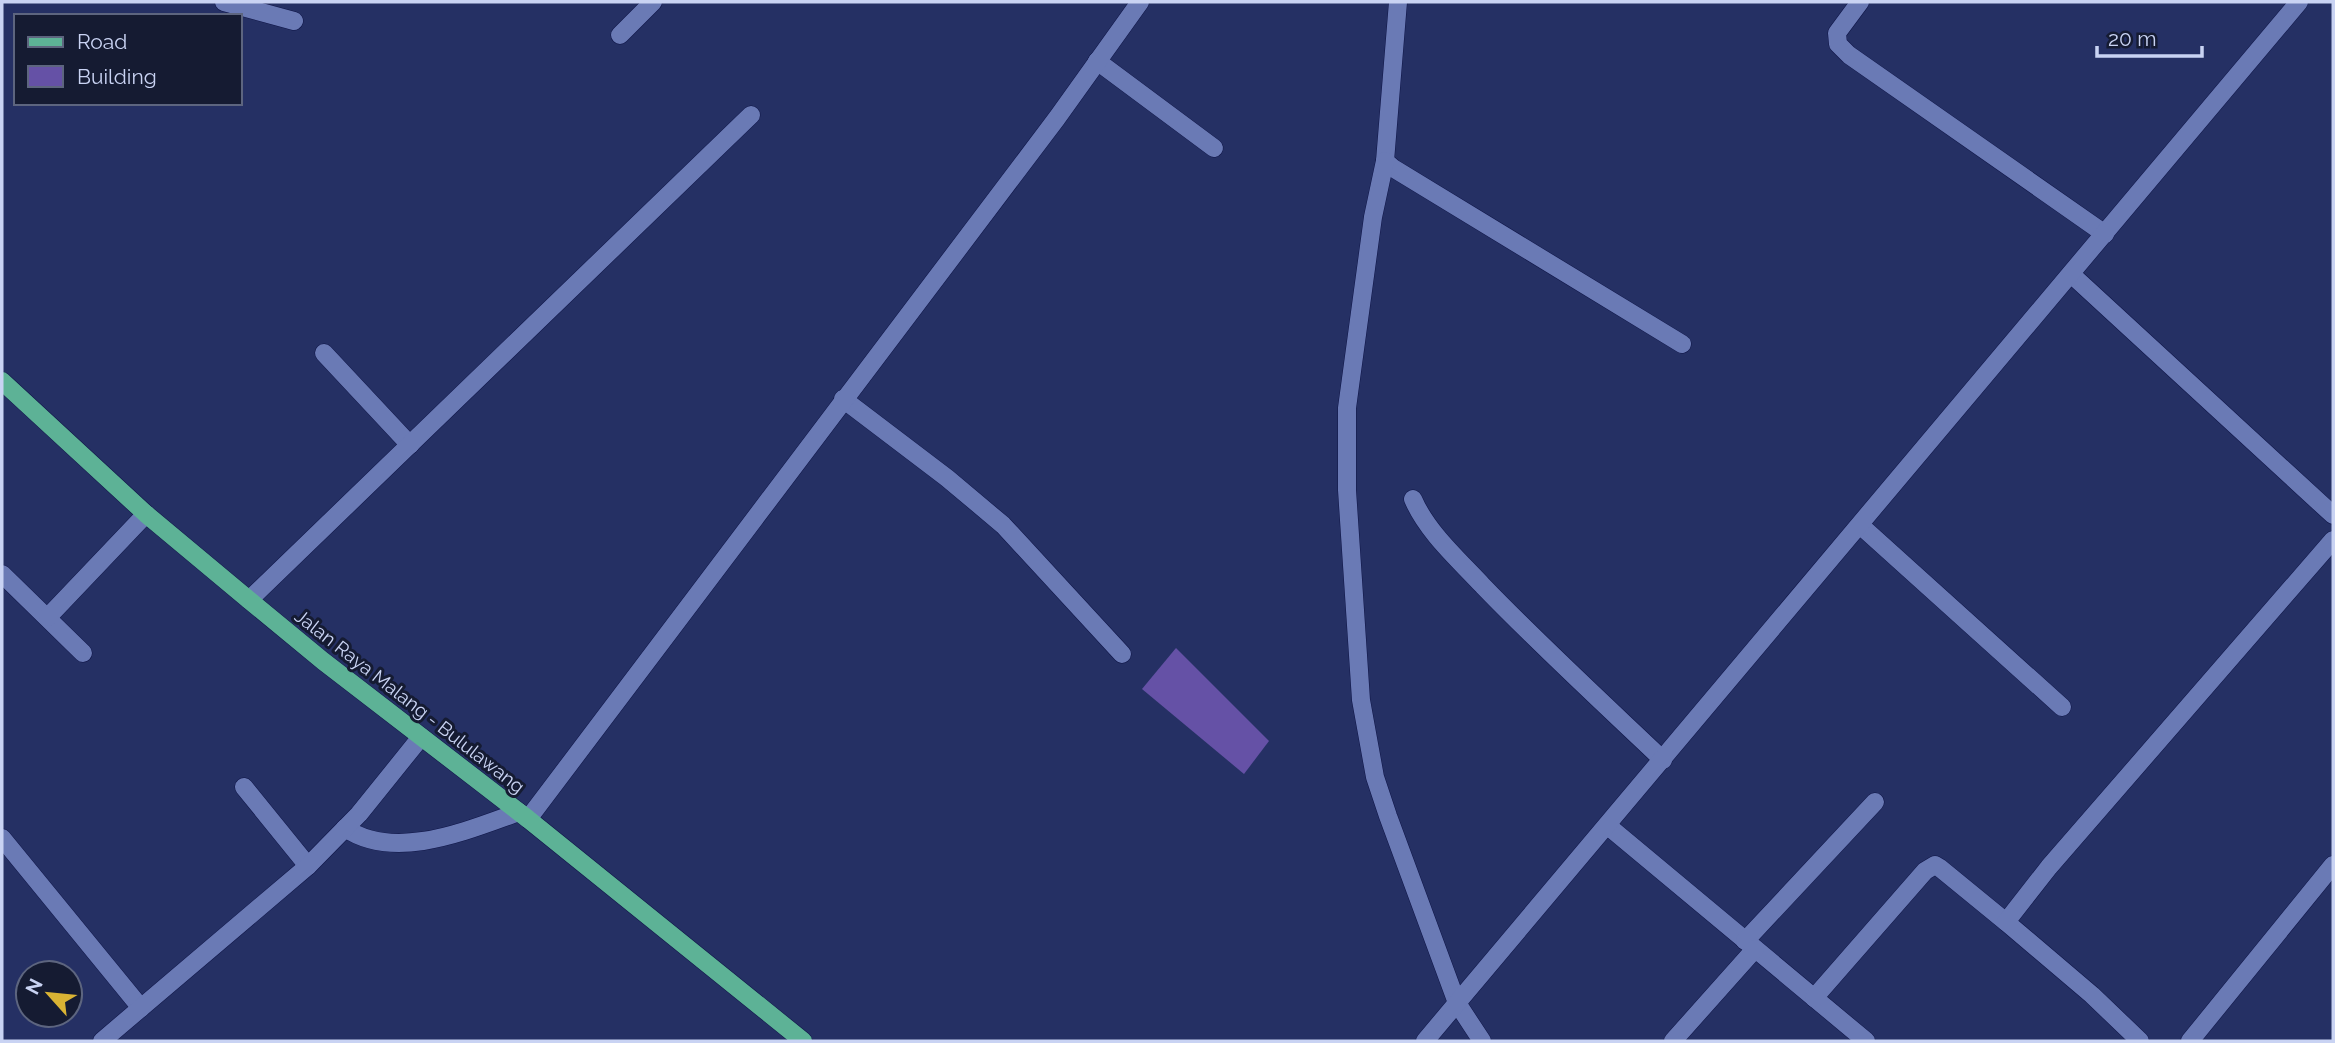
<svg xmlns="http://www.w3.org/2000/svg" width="2335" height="1043" font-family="Raleway,sans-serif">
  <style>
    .building { fill: #6551a6 }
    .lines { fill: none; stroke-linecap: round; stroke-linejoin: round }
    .minor-casing { stroke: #0f1547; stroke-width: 19 }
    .major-casing { stroke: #0f1547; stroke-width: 19 }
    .minor { stroke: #6a7ab5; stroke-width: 18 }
    .major { stroke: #5db296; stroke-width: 18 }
    .labels { text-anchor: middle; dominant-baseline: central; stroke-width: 6; stroke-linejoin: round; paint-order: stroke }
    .street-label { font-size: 19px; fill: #c9d3f3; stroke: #151b32 }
  </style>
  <rect width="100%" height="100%" fill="#253064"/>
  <!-- building -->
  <path class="building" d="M1176 648 1269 741 1244 774 1142 689Z"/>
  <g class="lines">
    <defs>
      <g id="minor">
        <path d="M224 2 294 21"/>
        <path d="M1398 2 1385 161 1393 168 1682 344"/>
        <path d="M1860 2 1837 33 1838 44 1849 55 2105 234"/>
        <path d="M620 35 653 2"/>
        <path d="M1097 61 1214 148"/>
        <path d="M1385 161 1373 217 1347 408V490L1361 700 1375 777 1388 816 1457 1003 1482 1041"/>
        <path d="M2071 274 2333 515"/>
        <path d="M324 353 410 445"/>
        <path d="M843 399 947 478 1003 525 1122 654"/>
        <path d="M1413 499C1427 532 1459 560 1483 586 1541 646 1603 703 1663 760"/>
        <path d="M1860 525 2062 707"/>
        <path d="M2 574 83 653"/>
        <path d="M249 600 751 115"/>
        <path d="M48 617 146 514"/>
        <path d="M244 787 308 866"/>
        <path d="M528 819 1057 118 1140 2"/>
        <path d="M1608 826 1866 1041"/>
        <path d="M345 828C395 862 468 830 519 812"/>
        <path d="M2 838 141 1008"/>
        <path d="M1745 941 1875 802"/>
        <path d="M1814 998 1925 871 1935 865 1940 868 2006 922"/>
        <path d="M102 1041 308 866 359 814 421 737"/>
        <path d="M1425 1041 2299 2"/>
        <path d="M1673 1041 1755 949"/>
        <path d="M2140 1041 2092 995 2006 922 2049 867 2333 540"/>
        <path d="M2190 1041 2333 865"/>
      </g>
      <path id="major" d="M2 381 146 514 249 600 323 661 528 819 803 1041"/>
    </defs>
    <!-- minor casing -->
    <use href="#minor" class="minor-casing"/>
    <!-- major casing -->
    <use href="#major" class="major-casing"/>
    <!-- minor -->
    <use href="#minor" class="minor"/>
    <!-- major -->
    <use href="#major" class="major"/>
  </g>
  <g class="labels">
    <!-- street labels -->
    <g class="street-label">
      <text transform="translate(410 701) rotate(38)">Jalan Raya Malang - Bululawang</text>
    </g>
  </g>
  <!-- border -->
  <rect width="2335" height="1043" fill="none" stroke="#c9d3f3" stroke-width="7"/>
  <!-- legend -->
  <rect x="14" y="14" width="228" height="91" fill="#151b32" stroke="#5d657f" stroke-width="2"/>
  <rect x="28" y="37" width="35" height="10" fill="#5db296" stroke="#5d657f" stroke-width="2"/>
  <text x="77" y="49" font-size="21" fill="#c9d3f3">Road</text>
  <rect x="28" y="66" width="35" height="21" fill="#6551a6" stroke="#5d657f" stroke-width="2"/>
  <text x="77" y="84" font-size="21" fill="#c9d3f3">Building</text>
  <!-- north arrow -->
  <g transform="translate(49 994) rotate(297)"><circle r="33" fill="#151b32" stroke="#5d657f" stroke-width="2"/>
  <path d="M0-5L12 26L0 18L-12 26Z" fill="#d9b334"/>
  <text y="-10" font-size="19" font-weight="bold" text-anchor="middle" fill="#c9d3f3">N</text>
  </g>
  <!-- scale -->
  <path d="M2097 46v10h105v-10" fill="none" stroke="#c9d3f3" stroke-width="3.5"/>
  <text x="2108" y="46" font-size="21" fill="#c9d3f3" stroke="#151b32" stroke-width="5" paint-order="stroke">20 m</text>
</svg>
